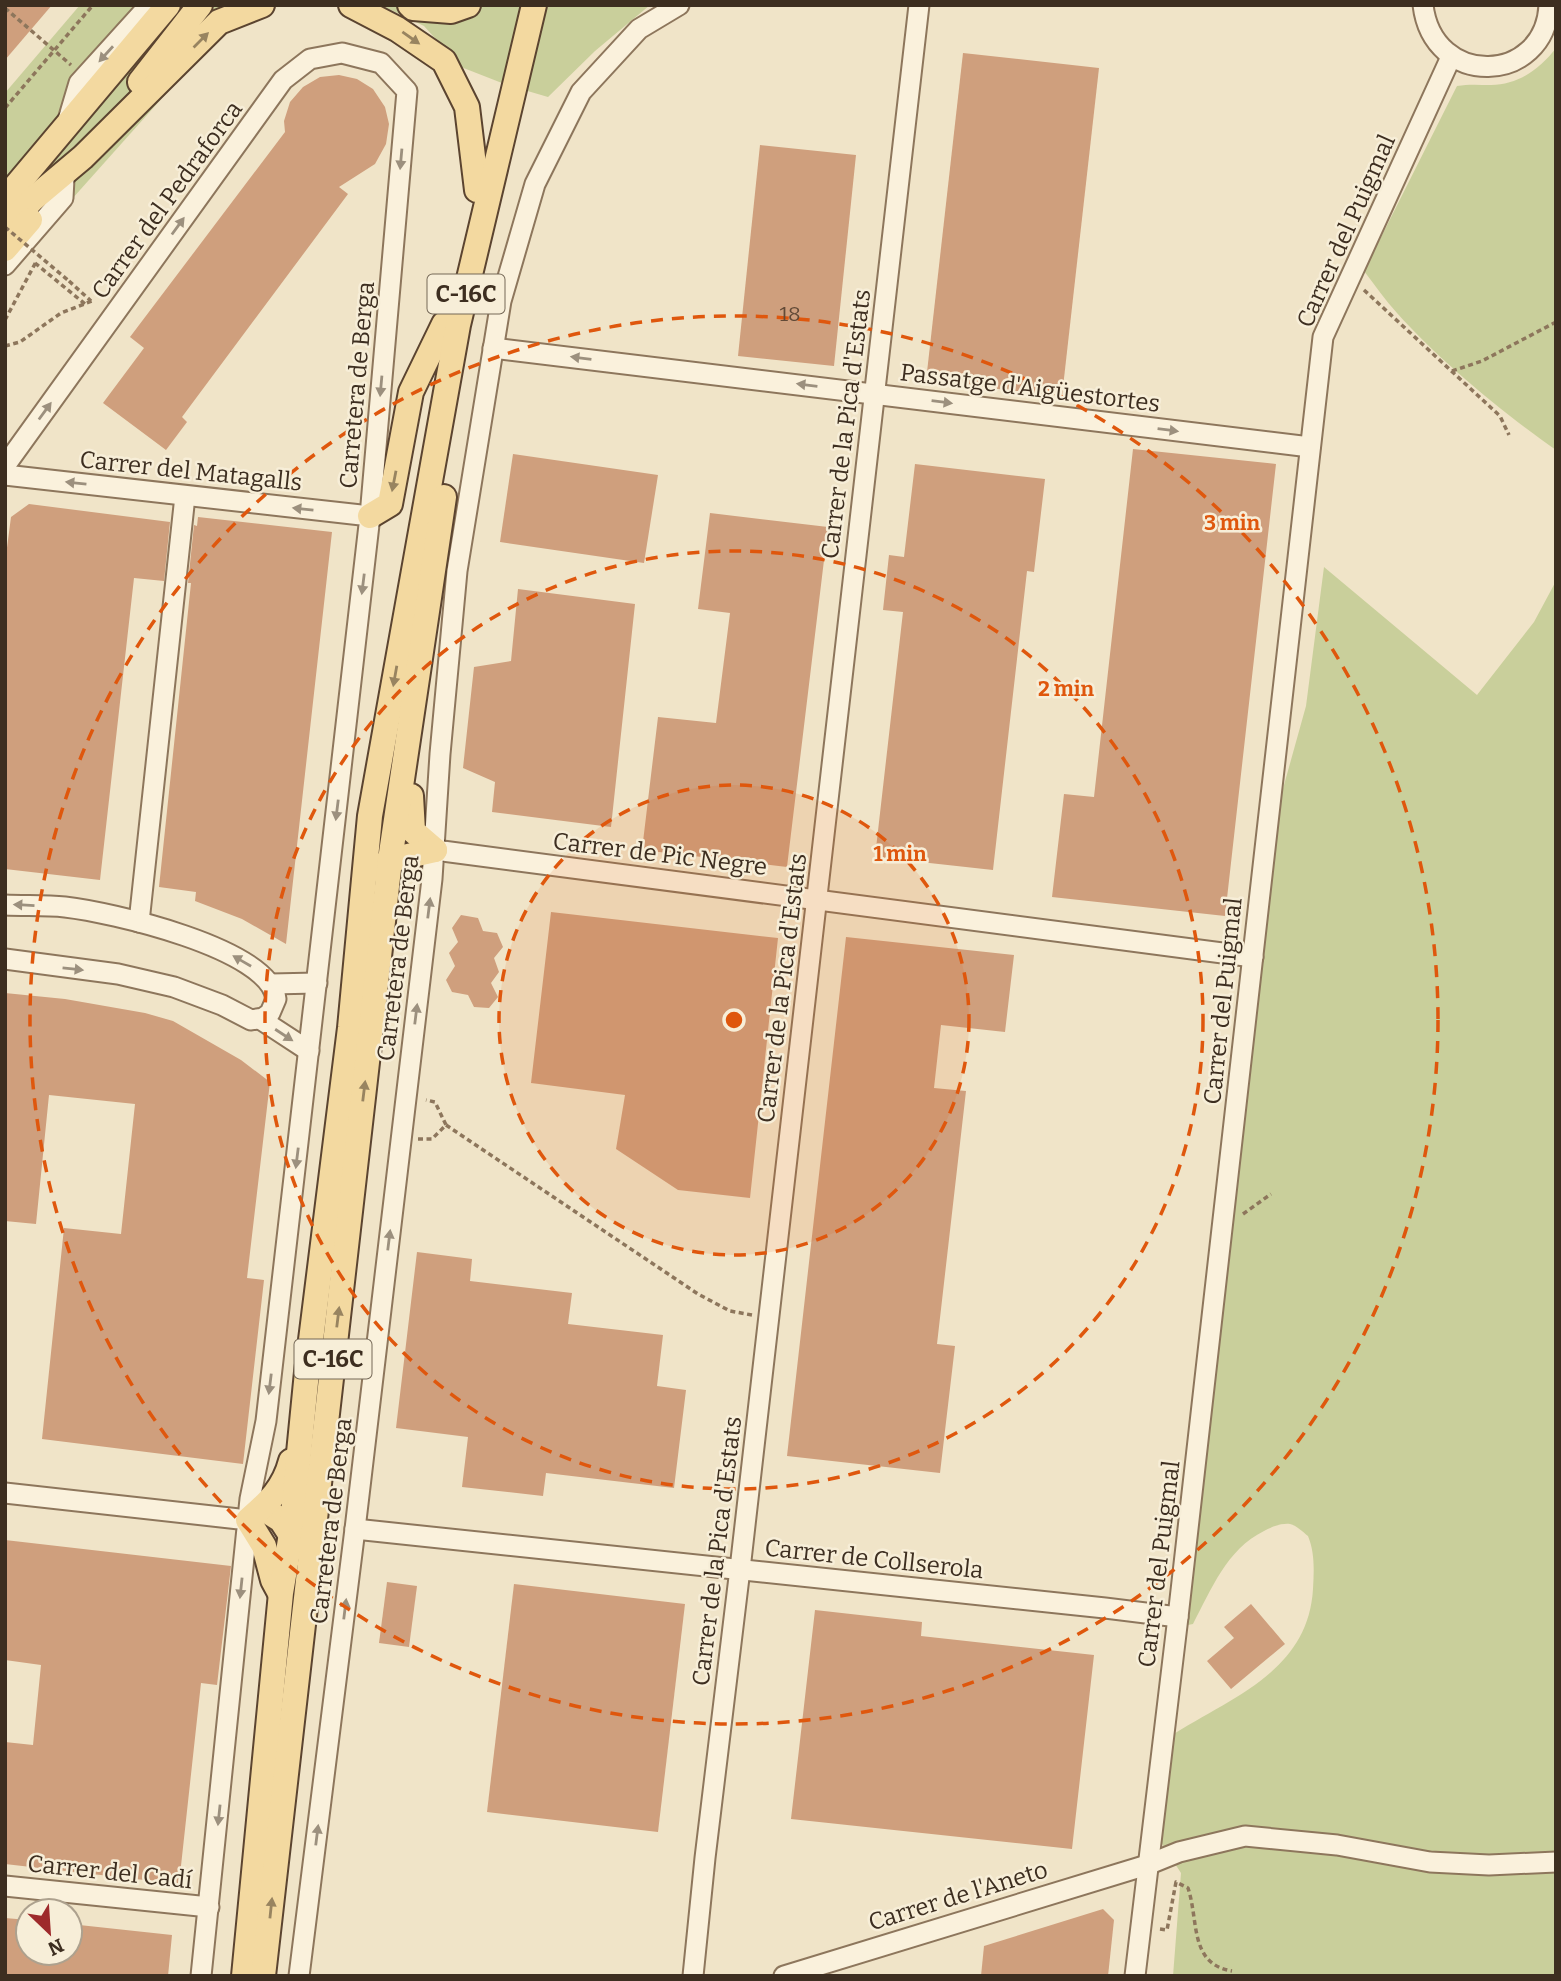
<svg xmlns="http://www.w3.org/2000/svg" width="1561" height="1981" font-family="Bitter,serif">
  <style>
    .green { fill: #c9cf9b }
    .building { fill: #cf9f7d }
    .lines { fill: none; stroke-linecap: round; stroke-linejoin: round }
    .minor-casing { stroke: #8d765c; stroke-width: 23 }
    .major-casing { stroke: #5b4430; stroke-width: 28 }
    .path { stroke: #8d765c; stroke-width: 3.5; stroke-dasharray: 5 3.5; stroke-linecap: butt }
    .minor { stroke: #faf1dc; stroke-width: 19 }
    .major { stroke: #f3d9a0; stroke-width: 24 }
    .path-bridge { stroke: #8d765c; stroke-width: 3.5; stroke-dasharray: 5 3.5; stroke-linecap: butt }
    .oneway { fill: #988460 }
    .oneway2 { fill: #9c907e }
    .ring { fill: none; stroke: #df570d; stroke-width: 3.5; stroke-dasharray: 12 9 }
    .labels { text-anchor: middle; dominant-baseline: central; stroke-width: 5; stroke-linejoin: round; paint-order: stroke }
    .number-label { font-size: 21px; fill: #624a37 }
    .shield { fill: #f7eed8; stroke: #756857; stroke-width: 2 }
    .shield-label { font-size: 23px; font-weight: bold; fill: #3d2e20 }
    .street-label { font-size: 24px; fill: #3d2e20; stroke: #f7eed8 }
    .centre { fill: #df570d; stroke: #f7eed8; stroke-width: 3.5 }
    .ring-label { font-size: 21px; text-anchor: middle; font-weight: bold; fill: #df570d; stroke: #f7eed8; stroke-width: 5; stroke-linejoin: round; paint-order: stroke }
  </style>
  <rect width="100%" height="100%" fill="#f0e4c8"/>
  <!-- green -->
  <g class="green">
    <path d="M80 5H238L197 59 5 274V93Z"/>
    <path d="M381 5H650L595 51 548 97 507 85 461 67 424 26Z"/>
    <path d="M1556 48V450C1503 413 1440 361 1397 313 1385 300 1375 285 1364 271L1457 86C1469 84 1479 85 1491 85 1518 85 1540 69 1556 48Z"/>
    <path d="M1324 567 1477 695 1534 622 1556 581V1976H1173L1181 1873 1157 1836 1169 1737C1229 1698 1308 1673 1313 1589 1314 1571 1315 1553 1308 1536 1303 1532 1296 1525 1290 1524 1281 1523 1271 1527 1264 1531 1227 1549 1211 1590 1193 1624L1188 1625 1184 1623 1274 821 1306 706Z"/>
  </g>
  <!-- building -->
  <g class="building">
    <path d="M5 5H52L5 60Z"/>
    <path d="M963 53 1099 68 1062 396 926 381Z"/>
    <path d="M339 75 357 79 373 89 385 107 389 124 386 144 375 164 339 187 348 194 182 417 187 422 166 450 103 403 144 348 130 337 285 132 284 121 290 102 303 87 320 77Z"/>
    <path d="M760 145 856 155 834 366 738 356Z"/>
    <path d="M1133 449 1276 464 1225 916 1052 897 1064 794 1094 797Z"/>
    <path d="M513 454 658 475 644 563 500 542Z"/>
    <path d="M915 464 1045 479 1034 572 1027 571 993 870 875 857 903 612 883 610 889 555 904 557Z"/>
    <path d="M29 504 170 522 164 581 134 578 100 880 5 869V563L11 517Z"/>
    <path d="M710 513 828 527 787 867 642 850 658 717 716 723 730 613 698 609Z"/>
    <path d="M198 517 332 532 286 944 242 919 195 901 196 892 159 887 191 583H188L194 525 197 526Z"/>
    <path d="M518 589 635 604 611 827 492 812 495 782 463 768 474 667 511 661Z"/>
    <path d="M551 912 778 938 750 1198 678 1190 616 1149 625 1095 531 1083Z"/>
    <path d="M461 915 478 918 483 931 497 933 503 947 494 958 499 972 491 983 498 997 489 1008 474 1007 468 995 452 992 446 980 455 966 449 953 458 942 452 928Z"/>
    <path d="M846 937 1014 955 1005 1032 941 1025 934 1088 966 1091 937 1344 955 1346 940 1473 787 1456Z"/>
    <path d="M5 993 65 999 145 1013 173 1021 241 1060 270 1082 247 1278 264 1280 243 1464 42 1439 64 1228 121 1234 135 1104 49 1095 36 1224 5 1221Z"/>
    <path d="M417 1252 472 1259 470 1281 572 1293 568 1324 663 1335 657 1386 686 1390 674 1488 546 1473 543 1496 462 1487 468 1437 396 1428Z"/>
    <path d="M5 1540 231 1566 217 1685 201 1683 179 1884 5 1864V1742L33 1745 41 1665 5 1660Z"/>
    <path d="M387 1582 417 1586 409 1647 379 1643Z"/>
    <path d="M514 1584 685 1604 658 1832 487 1812Z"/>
    <path d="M1251 1604 1285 1644 1231 1689 1207 1661 1234 1638 1224 1627Z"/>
    <path d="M815 1610 922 1622 921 1636 1094 1655 1072 1849 791 1819Z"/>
    <path d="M1103 1909 1114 1920 1108 1976H981L984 1946Z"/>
    <path d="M5 1918 28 1920V1953H70V1924L172 1935 168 1976H5Z"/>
  </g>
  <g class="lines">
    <defs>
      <g id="minor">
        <path d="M1423 5C1433 89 1545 85 1549 5"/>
        <path d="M68 120 79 83 146 9 153 5"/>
        <path d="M5 265 63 198 64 179"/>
        <path d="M493 348 1310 447"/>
        <path d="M5 466 283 80 310 59 342 53 381 63 407 91 370 516 266 1421 250 1499 201 1976"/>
        <path d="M5 475 370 516"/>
        <path d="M435 850 1253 957"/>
        <path d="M5 905C25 906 45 905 65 907 109 912 270 948 276 999L270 1013 263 1018 251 1020 222 1005 174 987 118 974 5 959"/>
        <path d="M139 922 185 496"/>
        <path d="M271 984 317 983"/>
        <path d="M260 1019 309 1051"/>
        <path d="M5 1493 248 1520"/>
        <path d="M355 1529 1105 1608 1178 1617"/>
        <path d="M5 1886 209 1907"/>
        <path d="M299 1976 355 1529 432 879 440 754 457 571 501 301 535 184 581 92 639 29 679 5"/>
        <path d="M693 1976 705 1858 740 1569 919 5"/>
        <path d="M784 1976 1147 1865 1179 1852 1245 1836 1337 1845 1430 1862 1489 1865 1556 1862"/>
        <path d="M1135 1976 1178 1617 1323 337 1451 57"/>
      </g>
      <g id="major">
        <path d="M351 5 397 29 444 61 467 107 477 190"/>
        <path d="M410 5 413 8 451 11 468 5"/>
        <path d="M140 82 200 5"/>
        <path d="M5 199 168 5"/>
        <path d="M5 228 33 199 83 157 219 22 262 5"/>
        <path d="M5 249 30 220"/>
        <path d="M370 516 390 504 411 392 444 324"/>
        <path d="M411 796 413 831 435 850"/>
        <path d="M380 867 390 860 435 850"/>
        <path d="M262 1508 281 1520 294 1540"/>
        <path d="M280 1593 273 1580 264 1546 248 1520C269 1502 284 1488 291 1461"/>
        <path d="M244 1976 281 1593 291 1534 307 1372 350 1028 370 816 458 325 534 5"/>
        <path d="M263 1976 390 860 444 497"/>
      </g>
    </defs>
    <!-- minor casing -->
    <use href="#minor" class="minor-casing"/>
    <!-- major casing -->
    <use href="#major" class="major-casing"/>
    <!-- path -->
    <g class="path">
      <path d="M5 8 71 65"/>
      <path d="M5 108 93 5"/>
      <path d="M35 263 85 304"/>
      <path d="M69 281 91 301"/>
      <path d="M1364 290 1500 416 1509 435"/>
      <path d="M5 320 37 260"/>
      <path d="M5 346 20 342 61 313 92 301"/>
      <path d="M1452 371 1482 361 1556 322"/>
      <path d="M446 1125 698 1294 730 1311 752 1315"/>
      <path d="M418 1139H432L446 1125 435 1102 426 1100"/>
      <path d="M1243 1214 1271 1194"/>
      <path d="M1160 1929 1167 1930 1176 1882 1188 1888C1199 1921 1189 1964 1232 1971"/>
    </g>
    <!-- minor -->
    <use href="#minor" class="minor"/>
    <!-- major -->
    <use href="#major" class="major"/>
    <!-- path-bridge -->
    <path class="path-bridge" d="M5 227 69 281"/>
  </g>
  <!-- one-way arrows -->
  <defs><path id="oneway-solid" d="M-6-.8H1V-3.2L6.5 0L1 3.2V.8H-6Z" transform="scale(1.75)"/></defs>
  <g class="oneway">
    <use href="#oneway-solid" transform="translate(411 38) rotate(35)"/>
    <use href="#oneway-solid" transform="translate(201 40) rotate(-45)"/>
    <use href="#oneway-solid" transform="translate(394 481) rotate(101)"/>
    <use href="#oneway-solid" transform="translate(395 676) rotate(100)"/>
    <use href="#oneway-solid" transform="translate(364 1091) rotate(-83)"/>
    <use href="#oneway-solid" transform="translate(338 1317) rotate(-83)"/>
    <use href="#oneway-solid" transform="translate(271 1908) rotate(-84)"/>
  </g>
  <g class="oneway2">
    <use href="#oneway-solid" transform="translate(106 54) rotate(132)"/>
    <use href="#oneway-solid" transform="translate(401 159) rotate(95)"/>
    <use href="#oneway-solid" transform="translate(178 226) rotate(-54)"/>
    <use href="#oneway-solid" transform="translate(581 358) rotate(-173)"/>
    <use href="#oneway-solid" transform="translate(807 385) rotate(-173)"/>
    <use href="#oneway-solid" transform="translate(381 386) rotate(95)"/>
    <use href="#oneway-solid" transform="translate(942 402) rotate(7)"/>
    <use href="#oneway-solid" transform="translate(45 411) rotate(-54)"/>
    <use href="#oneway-solid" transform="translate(1168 430) rotate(7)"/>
    <use href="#oneway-solid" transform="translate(76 483) rotate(-174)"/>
    <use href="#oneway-solid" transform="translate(303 509) rotate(-174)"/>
    <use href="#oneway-solid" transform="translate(363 584) rotate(97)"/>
    <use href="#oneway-solid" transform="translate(337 810) rotate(97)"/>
    <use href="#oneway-solid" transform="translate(24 905) rotate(-177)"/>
    <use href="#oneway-solid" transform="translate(429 908) rotate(-83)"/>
    <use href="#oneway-solid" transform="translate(242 961) rotate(-150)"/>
    <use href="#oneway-solid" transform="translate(73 969) rotate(6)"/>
    <use href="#oneway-solid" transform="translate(416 1014) rotate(-83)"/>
    <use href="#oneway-solid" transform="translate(284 1035) rotate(33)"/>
    <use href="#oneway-solid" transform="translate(297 1158) rotate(97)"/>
    <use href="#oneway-solid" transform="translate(389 1240) rotate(-83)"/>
    <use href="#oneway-solid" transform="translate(270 1384) rotate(97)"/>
    <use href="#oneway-solid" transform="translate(241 1588) rotate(96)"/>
    <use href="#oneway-solid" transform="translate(345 1609) rotate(-83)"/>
    <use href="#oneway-solid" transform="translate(219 1815) rotate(96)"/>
    <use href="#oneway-solid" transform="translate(317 1835) rotate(-83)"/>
  </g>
  <!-- distance rings -->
  <circle cx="734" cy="1020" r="235" fill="#df570d" fill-opacity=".12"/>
  <g class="ring">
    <circle cx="734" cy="1020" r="235"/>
    <circle cx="734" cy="1020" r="469"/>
    <circle cx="734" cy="1020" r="704"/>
  </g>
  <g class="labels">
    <!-- number labels -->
    <g class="number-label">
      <text x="790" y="314">18</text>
    </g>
    <!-- shield labels -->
    <g class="shield">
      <rect x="427.5" y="274.5" width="77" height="39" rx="5"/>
      <rect x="294.5" y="1339.5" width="77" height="39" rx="5"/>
    </g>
    <g class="shield-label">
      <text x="466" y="294">C-16C</text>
      <text x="333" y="1359">C-16C</text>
    </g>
    <!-- street labels -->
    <g class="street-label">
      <text transform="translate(167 200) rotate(-54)">Carrer del Pedraforca</text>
      <text transform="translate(1346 231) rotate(-66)">Carrer del Puigmal</text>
      <text transform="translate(357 385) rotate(-85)">Carretera de Berga</text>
      <text transform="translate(1030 388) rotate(7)">Passatge d'Aigüestortes</text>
      <text transform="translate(846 424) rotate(-83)">Carrer de la Pica d'Estats</text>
      <text transform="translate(191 471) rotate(6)">Carrer del Matagalls</text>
      <text transform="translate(660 854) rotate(7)">Carrer de Pic Negre</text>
      <text transform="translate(398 958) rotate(-83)">Carretera de Berga</text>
      <text transform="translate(782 988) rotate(-83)">Carrer de la Pica d'Estats</text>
      <text transform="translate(1223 1001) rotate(-84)">Carrer del Puigmal</text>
      <text transform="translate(331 1521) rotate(-83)">Carretera de Berga</text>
      <text transform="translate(717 1551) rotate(-83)">Carrer de la Pica d'Estats</text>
      <text transform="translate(874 1559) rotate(6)">Carrer de Collserola</text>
      <text transform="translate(1159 1564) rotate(-83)">Carrer del Puigmal</text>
      <text transform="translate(110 1872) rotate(6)">Carrer del Cadí</text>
      <text transform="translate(958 1896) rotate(-17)">Carrer de l'Aneto</text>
    </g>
  </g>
  <circle cx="734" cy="1020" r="10" class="centre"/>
  <g class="ring-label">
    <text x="1232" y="530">3 min</text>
    <text x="1066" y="696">2 min</text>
    <text x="900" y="861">1 min</text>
  </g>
  <!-- border -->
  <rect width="1561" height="1981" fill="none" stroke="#3d2e20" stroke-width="14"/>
  <!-- north arrow -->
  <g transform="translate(49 1932) rotate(155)"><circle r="33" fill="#f7eed8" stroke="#ada18e" stroke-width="2"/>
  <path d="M0-5L12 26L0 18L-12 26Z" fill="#9e2a2b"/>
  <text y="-10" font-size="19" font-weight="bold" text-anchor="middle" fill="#3d2e20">N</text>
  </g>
</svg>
